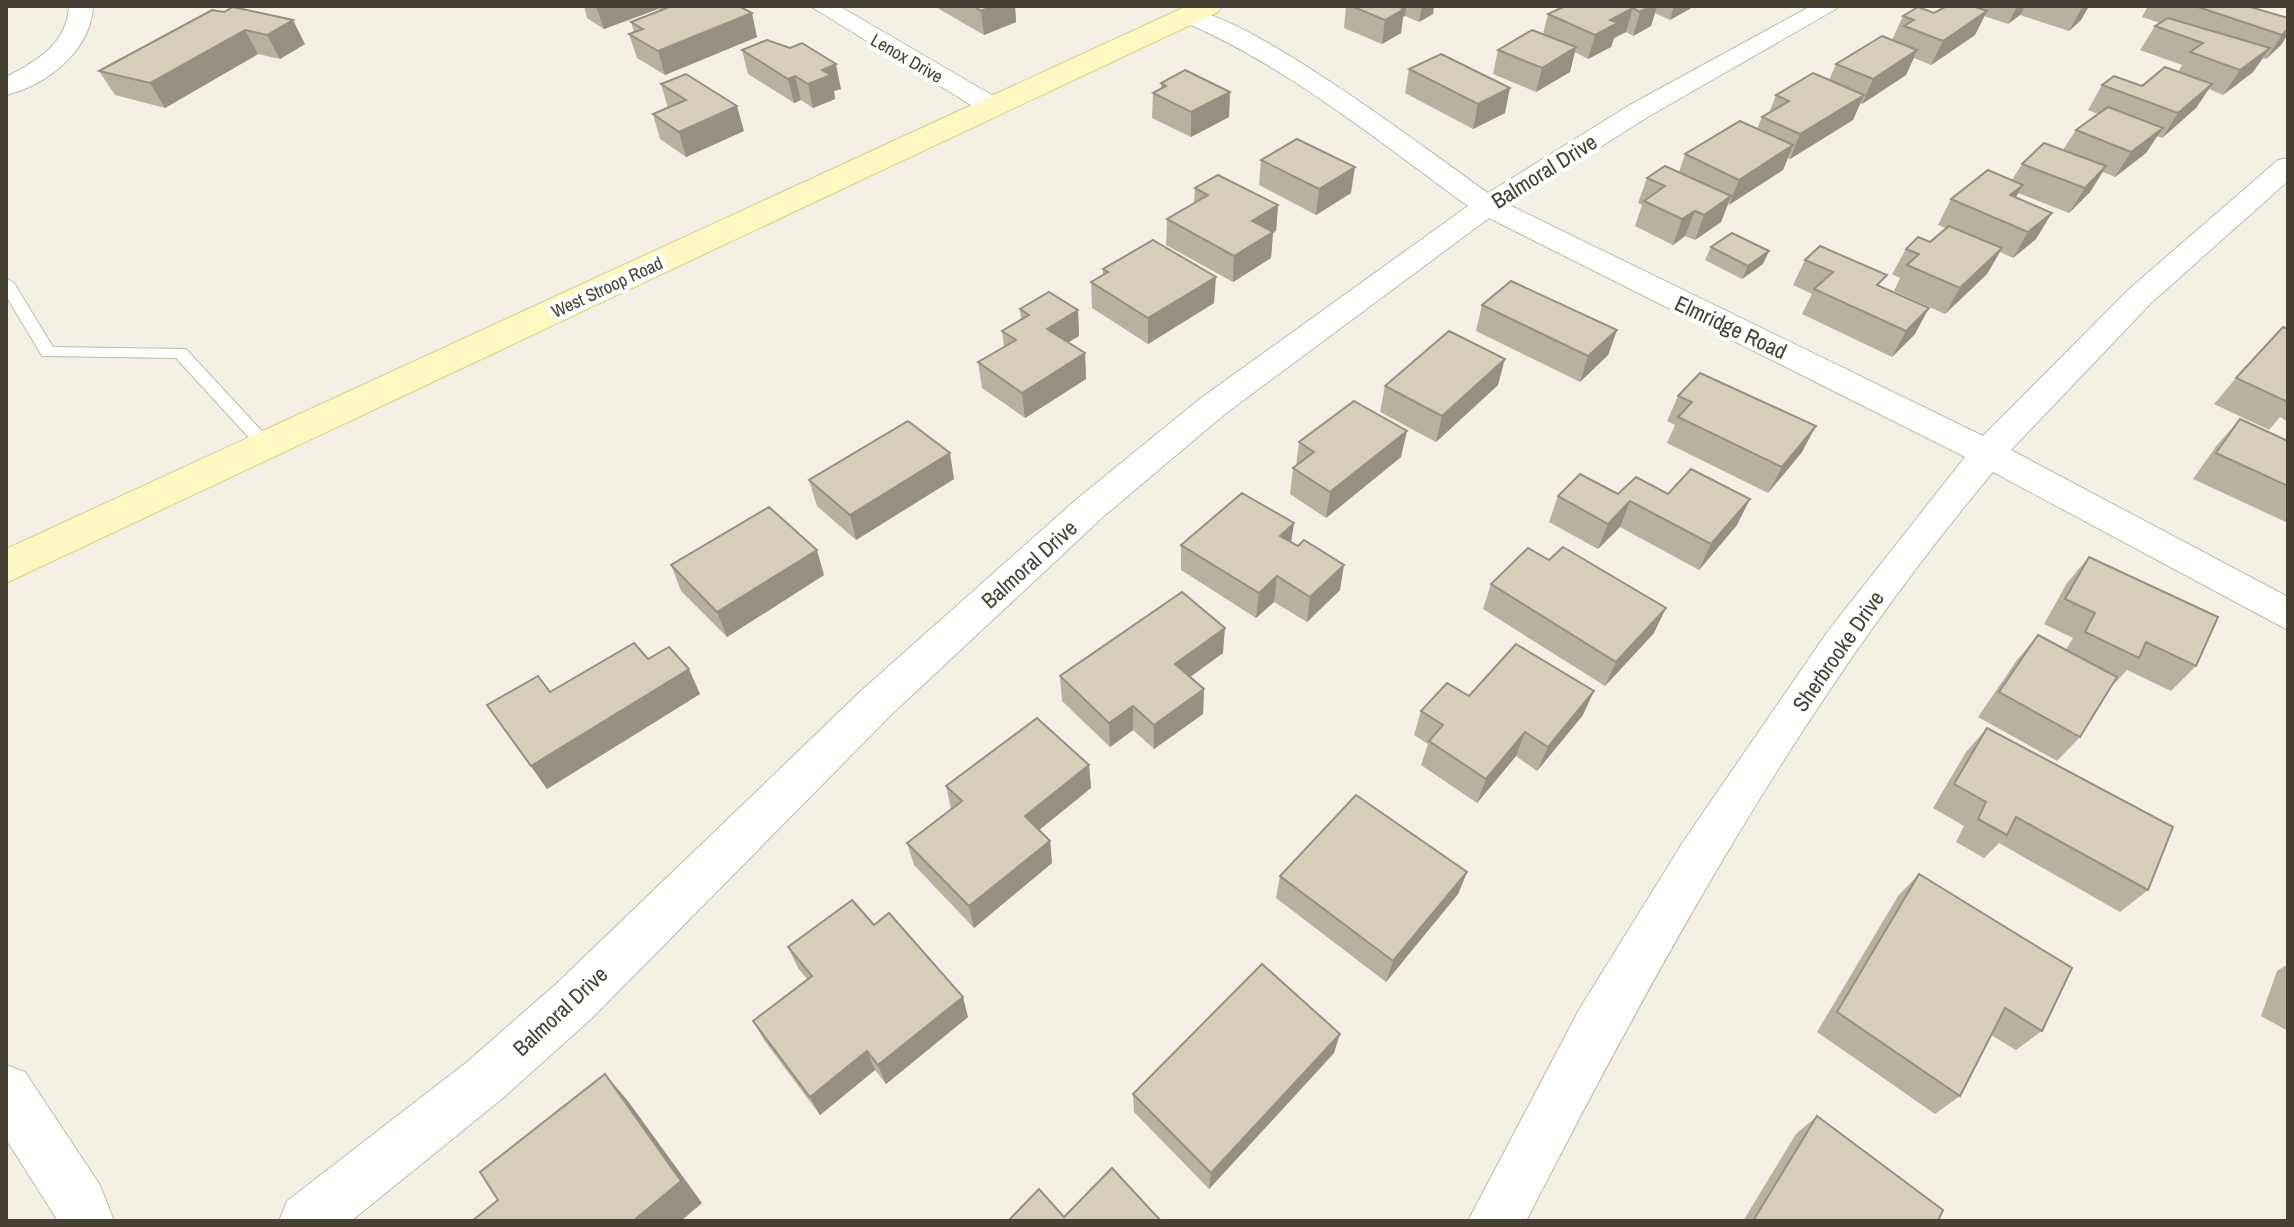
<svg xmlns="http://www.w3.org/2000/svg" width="2294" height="1227" font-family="'Archivo Narrow',sans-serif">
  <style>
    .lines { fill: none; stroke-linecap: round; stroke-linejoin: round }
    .service-casing { stroke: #c0baa6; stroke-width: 2 }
    .minor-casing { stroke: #c0baa6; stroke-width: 2 }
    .secondary-casing { stroke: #d8ce8f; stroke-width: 2 }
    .service { fill: #fff; fill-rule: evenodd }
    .minor { fill: #fff; fill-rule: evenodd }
    .secondary { fill: #fff8c3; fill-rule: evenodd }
    .wall { fill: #b8b19e }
    .shaded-wall { fill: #969081 }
    .building { fill: #d6ceb8; stroke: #969081; stroke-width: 2 }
    .labels { text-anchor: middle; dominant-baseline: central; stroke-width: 8; stroke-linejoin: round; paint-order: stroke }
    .far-street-label { font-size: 18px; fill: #464133; stroke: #fff }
    .street-label { font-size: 22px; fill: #464133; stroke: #fff }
  </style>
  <rect width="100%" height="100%" fill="#f4f1e4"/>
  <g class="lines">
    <defs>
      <path id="service" d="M6 278 14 283 53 347 186 349 272 442 275 446 272 450H260L176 358 42 356 6 296Z"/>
      <g id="minor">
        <path d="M69 6H93C91 51 47 85 6 95V77C37 61 67 44 69 6Z"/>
        <path d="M810 6H839L1002 101 1006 107 1002 113H984Z"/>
        <path d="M1811 6H1841L1646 118 1509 205 1983 436 2128 290 2278 160 2288 158V181L2151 303 2011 450 2288 597V630L1993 472C1803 698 1660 960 1526 1221H1468L1580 1008 1685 839 1828 631 1965 457 1489 218 1225 414 1104 516 893 713 592 1018 503 1098 351 1221H279L287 1201 467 1062 556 984 863 689 1078 498 1201 398 1468 206C1375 139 1286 65 1180 20L1177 15 1180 10C1232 0 1438 158 1488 193L1628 106Z"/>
        <path d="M6 1065 25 1072 100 1185 114 1221H58L6 1139Z"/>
      </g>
      <path id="secondary" d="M1187 6H1222L1218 12 6 583V549Z"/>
    </defs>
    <!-- service casing -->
    <use href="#service" class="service-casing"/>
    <!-- minor casing -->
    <use href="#minor" class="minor-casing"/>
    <!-- secondary casing -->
    <use href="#secondary" class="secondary-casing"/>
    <!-- service -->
    <use href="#service" class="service"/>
    <!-- minor -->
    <use href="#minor" class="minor"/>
    <!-- secondary -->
    <use href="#secondary" class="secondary"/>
  </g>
  <!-- wall -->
  <g class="wall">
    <path d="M584 6H739L757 37 665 75 637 58 629 34 634 32 631 22 660 10 658 9 604 29 587 18Z"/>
    <path d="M938 6H1015L1016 22 984 35 939 9Z"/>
    <path d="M1346 6H1434L1433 14 1419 22 1405 16 1403 17 1401 33 1382 44 1344 28Z"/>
    <path d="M1565 6H1695L1670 20 1655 13 1651 26 1633 36 1626 32 1614 38 1611 47 1588 59 1575 52 1570 72 1536 92 1493 74 1498 50 1543 34 1548 14Z"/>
    <path d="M1947 6H2089L2081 20 2069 31 2020 15 2008 24 1984 16 1975 35 1931 65 1914 58 1906 75 1862 104 1860 103 1853 120 1790 159 1788 158 1783 170 1728 204 1721 222 1695 240 1685 236 1673 245 1635 226 1642 205 1638 203 1647 178 1679 172 1685 154 1757 129 1762 117 1769 113 1776 95 1829 80 1836 64 1896 42 1892 40 1903 16 1934 13Z"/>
    <path d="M2148 6H2247L2288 18V34L2281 45 2266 59 2263 58 2253 72 2223 95 2209 89 2196 108 2162 138 2157 136 2146 153 2115 177 2103 172 2090 192 2069 213 2018 193 2016 198 2036 239 2013 258 2000 252 1987 274 1945 314 1894 291 1900 278 1892 274 1906 249 1930 242 1946 228 1938 225 1951 199 2012 180 2022 164 2063 150 2076 130 2098 114 2088 110 2102 85 2142 86 2178 72 2182 65 2140 50 2155 26 2160 23 2142 17Z"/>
    <path d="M212 10 305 44 280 59 258 54 165 108 115 95 99 71Z"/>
    <path d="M742 50 841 89 834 91 835 99 813 108 801 100 794 103 748 74Z"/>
    <path d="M1409 69 1505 113 1473 129 1405 93Z"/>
    <path d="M1161 83 1230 92 1229 117 1191 137 1152 118 1153 93 1161 89Z"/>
    <path d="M661 84 744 131 686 157 660 139 653 114 668 108Z"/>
    <path d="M1261 160 1351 193 1316 215 1259 185Z"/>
    <path d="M1195 188 1278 205 1276 231 1273 232 1271 258 1233 282 1166 245 1167 219 1194 203Z"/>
    <path d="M1711 247 1763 264 1742 279 1705 260Z"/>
    <path d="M1805 260 1881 287 1915 334 1892 357 1802 314 1812 294 1793 285Z"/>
    <path d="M1103 269 1214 303 1148 344 1092 308 1091 282 1103 275Z"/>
    <path d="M1482 305 1617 330 1608 355 1580 382 1476 331Z"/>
    <path d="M1020 309 1078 310 1079 336 1068 342 1085 353 1086 379 1025 418 982 388 978 362 1004 347 1002 331 1021 320Z"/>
    <path d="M2288 324V422L2280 417 2269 430 2214 404 2236 378Z"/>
    <path d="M1498 385 1436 442 1380 412 1385 386Z"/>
    <path d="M1678 396 1802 452 1768 493 1667 443 1675 425 1667 421Z"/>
    <path d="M2240 419 2288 441V523L2193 479 2217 445Z"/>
    <path d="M1299 442 1401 457 1326 518 1290 494 1293 468 1296 466Z"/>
    <path d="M954 479 856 540 817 506 809 480Z"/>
    <path d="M1668 494 1737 525 1699 570 1620 527 1598 549 1549 522 1558 496Z"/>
    <path d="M1294 523 1291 542 1340 590 1307 622 1274 602 1256 618 1181 570V545Z"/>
    <path d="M2089 557 2196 666 2171 691 2127 670 2115 683 2113 682 2080 737 2057 761 1978 717 2017 660 2038 635 2066 650 2073 638 2044 624 2067 583Z"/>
    <path d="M1549 560 1654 633 1605 686 1483 609 1491 584Z"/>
    <path d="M671 565 824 575 727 637 681 591Z"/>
    <path d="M1223 653 1190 677 1204 689 1203 714 1154 749 1133 730 1110 747 1062 701 1060 676Z"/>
    <path d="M648 659 700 694 547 789 487 705 550 692Z"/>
    <path d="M1469 696 1583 715 1537 771 1516 756 1477 803 1421 765 1428 744 1414 735 1421 711Z"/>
    <path d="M1987 728 2148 890 2120 912 1999 843 1984 858 1956 842 1964 826 1933 808 1966 752Z"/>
    <path d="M1089 765 1091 788 1039 830 1050 841 1052 863 974 928 914 865 907 843 951 809 946 786Z"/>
    <path d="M1467 872 1458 894 1386 982 1276 898 1280 876Z"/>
    <path d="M1919 874 2042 1031 2016 1050 1991 1035 1960 1096 1935 1114 1817 1032 1898 896Z"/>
    <path d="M874 925 968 1017 886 1084 875 1070 820 1115 764 1040 753 1021 807 979 798 968 788 947Z"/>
    <path d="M2288 964V1031L2261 1016 2277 971Z"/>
    <path d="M1334 1053 1209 1189 1134 1112 1133 1094Z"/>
    <path d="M1817 1116 1938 1221H1743L1796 1134Z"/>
  </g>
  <!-- shaded-wall -->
  <g class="shaded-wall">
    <path d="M596 6H657L658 9 604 29Z"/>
    <path d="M994 6H1015L1016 22 984 35 981 11Z"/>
    <path d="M1389 6H1406L1405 16 1403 17 1401 33 1382 44 1385 20Z"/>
    <path d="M1422 6H1434L1433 14 1419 22Z"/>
    <path d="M1651 6H1657L1651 26 1633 36 1640 12Z"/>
    <path d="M1674 6H1695L1670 20Z"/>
    <path d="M2017 6H2025L2020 15 2008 24Z"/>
    <path d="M2083 6H2089L2081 20 2069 31Z"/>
    <path d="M1633 8 1626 32 1614 38 1611 47 1588 59 1595 35 1610 20Z"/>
    <path d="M1987 11 1975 35 1931 65 1943 41Z"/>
    <path d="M752 13 757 37 665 75 658 51Z"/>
    <path d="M293 20 305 44 280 59 267 35Z"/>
    <path d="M2288 29V34L2281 45 2266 59 2282 35Z"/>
    <path d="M245 30 258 54 165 108 150 83Z"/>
    <path d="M1576 47 1570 72 1536 92 1542 68Z"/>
    <path d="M2270 48 2253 72 2223 95 2240 70Z"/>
    <path d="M1917 50 1906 75 1862 104 1873 79Z"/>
    <path d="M836 64 841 89 834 91 835 99 813 108 808 84 822 70Z"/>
    <path d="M795 76 801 100 794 103 788 79Z"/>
    <path d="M2212 84 2196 108 2162 138 2178 113Z"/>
    <path d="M1510 88 1505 113 1473 129 1478 104Z"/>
    <path d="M1230 92 1229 117 1191 137V112Z"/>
    <path d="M1864 95 1853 120 1790 159 1800 134Z"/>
    <path d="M737 106 744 131 686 157 679 132Z"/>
    <path d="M2163 128 2146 153 2115 177 2131 152Z"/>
    <path d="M1793 145 1783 170 1729 205 1739 180Z"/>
    <path d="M2106 166 2090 192 2069 213 2085 188Z"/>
    <path d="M1355 167 1351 193 1316 215 1319 189Z"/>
    <path d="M2023 185 2008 210 2010 195Z"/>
    <path d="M1731 196 1721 222 1695 240 1704 215Z"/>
    <path d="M1278 205 1276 231 1273 232 1271 258 1233 282 1234 256 1252 221Z"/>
    <path d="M1695 211 1685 236 1673 245 1682 219Z"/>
    <path d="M2052 213 2036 239 2013 258 2028 232Z"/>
    <path d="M2002 248 1987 274 1945 314 1960 288Z"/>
    <path d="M1769 251 1763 264 1742 279 1748 266Z"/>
    <path d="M1216 277 1214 303 1148 344V318Z"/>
    <path d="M1929 308 1915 334 1892 357 1906 331Z"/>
    <path d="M1078 310 1079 336 1049 354 1047 329Z"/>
    <path d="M1617 330 1608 355 1580 382 1588 356Z"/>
    <path d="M1085 353 1086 379 1025 418 1022 393Z"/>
    <path d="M1505 359 1498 385 1436 442 1442 416Z"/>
    <path d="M1816 426 1802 452 1768 493 1782 467Z"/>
    <path d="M1407 431 1401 457 1326 518 1330 492Z"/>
    <path d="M950 453 954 479 856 540 850 515Z"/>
    <path d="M1750 499 1737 525 1699 570 1711 544Z"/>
    <path d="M1630 501 1620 527 1598 549 1608 524Z"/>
    <path d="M1294 523 1290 549 1280 536Z"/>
    <path d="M817 550 824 575 727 637 717 612Z"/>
    <path d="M1344 565 1340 590 1307 622 1310 597Z"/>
    <path d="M1277 576 1274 602 1256 618 1259 593Z"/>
    <path d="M1666 608 1654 633 1605 686 1616 662Z"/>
    <path d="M1225 628 1223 653 1175 688V664Z"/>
    <path d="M689 669 700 694 547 789 531 766Z"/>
    <path d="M1204 689 1203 714 1154 749V725Z"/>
    <path d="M1594 691 1583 715 1537 771 1548 747Z"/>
    <path d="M1133 706V730L1110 747 1109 723Z"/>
    <path d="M1525 732 1516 756 1477 803 1486 779Z"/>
    <path d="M1089 765 1091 788 1028 839 1025 816Z"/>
    <path d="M1050 841 1052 863 974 928 969 906Z"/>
    <path d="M1467 872 1458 894 1386 982 1393 961Z"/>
    <path d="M963 997 968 1017 886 1084 878 1065Z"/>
    <path d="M1340 1034 1334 1053 1209 1189 1211 1173Z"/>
    <path d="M867 1051 875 1070 820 1115 810 1097Z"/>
    <path d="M605 1074 628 1101 702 1203 681 1221H633Z"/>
  </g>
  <!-- building -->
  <g class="building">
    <path d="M672 6H739L752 13 658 51 629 34 643 29 631 22Z"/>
    <path d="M973 6H994L981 11Z"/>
    <path d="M1351 6H1397L1404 9 1385 20Z"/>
    <path d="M1565 6H1651L1640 12 1633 8 1610 20 1618 23 1595 35 1548 14Z"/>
    <path d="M1947 6H1973L1987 11 1943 41 1904 26 1914 20 1903 16 1918 7 1934 13Z"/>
    <path d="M2195 6H2247L2288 18V29L2282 35Z"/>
    <path d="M233 7 293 20 267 35 245 30 150 83 99 71 212 10 224 12Z"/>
    <path d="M2168 18 2270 48 2240 70 2190 52 2203 43 2155 26Z"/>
    <path d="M1532 30 1576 47 1542 68 1498 50Z"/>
    <path d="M1882 36 1917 50 1873 79 1836 64Z"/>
    <path d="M767 40 790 48 802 43 836 64 822 70 831 75 808 84 795 76 788 79 742 50Z"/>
    <path d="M1441 54 1510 88 1478 104 1409 69Z"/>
    <path d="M2165 67 2212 84 2178 113 2102 85 2114 76 2142 86Z"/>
    <path d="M1185 70 1230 92 1191 112 1153 93 1166 86 1161 83Z"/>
    <path d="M1813 73 1864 95 1800 134 1762 117 1789 101 1776 95Z"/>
    <path d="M686 74 737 106 679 132 653 114 686 100 661 84Z"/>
    <path d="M2108 107 2163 128 2131 152 2076 130Z"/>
    <path d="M1740 121 1793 145 1739 180 1685 154Z"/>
    <path d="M1297 139 1355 167 1319 189 1261 160Z"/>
    <path d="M2044 143 2106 166 2085 188 2022 164Z"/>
    <path d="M1665 166 1731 196 1704 215 1695 211 1682 219 1644 201 1665 186 1647 178Z"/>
    <path d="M1988 170 2023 185 2010 195 2052 213 2028 232 1951 199Z"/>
    <path d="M1218 175 1278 205 1252 221 1273 232 1234 256 1167 219 1208 195 1195 188Z"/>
    <path d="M1949 226 2002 248 1960 288 1907 265 1919 254 1906 249 1918 237 1930 242Z"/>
    <path d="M1732 233 1769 251 1748 266 1711 247Z"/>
    <path d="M1153 240 1216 277 1148 318 1091 282 1108 272 1103 269Z"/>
    <path d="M1820 246 1887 275 1877 285 1929 308 1906 331 1814 289 1833 272 1805 260Z"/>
    <path d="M1511 281 1617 330 1588 356 1482 305Z"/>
    <path d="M1049 292 1078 310 1047 329 1085 353 1022 393 978 362 1016 340 1002 331 1029 315 1020 309Z"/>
    <path d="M2283 327 2288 329V402L2236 378Z"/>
    <path d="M1449 331 1505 359 1442 416 1385 386Z"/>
    <path d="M1700 373 1816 426 1782 467 1678 417 1692 402 1678 396Z"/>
    <path d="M1354 401 1407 431 1330 492 1293 468 1314 452 1299 442Z"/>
    <path d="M2240 419 2288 441V486L2216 453Z"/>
    <path d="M908 421 950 453 850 515 809 480Z"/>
    <path d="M1691 469 1750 499 1711 544 1630 501 1608 524 1558 496 1580 474 1618 494 1636 477 1668 494Z"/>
    <path d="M1242 493 1294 523 1280 536 1298 546 1304 540 1344 565 1310 597 1277 576 1259 593 1181 545Z"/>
    <path d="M769 507 817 550 717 612 671 565Z"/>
    <path d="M1563 547 1666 608 1616 662 1491 584 1528 548 1549 560Z"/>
    <path d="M2089 557 2218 617 2196 666 2146 642 2139 658 2085 632 2095 613 2065 599Z"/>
    <path d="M1182 592 1225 628 1175 664 1204 689 1154 725 1133 706 1109 723 1060 676Z"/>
    <path d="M2038 635 2117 677 2080 737 1999 692Z"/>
    <path d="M634 643 648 659 669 647 689 669 531 766 487 705 538 676 550 692Z"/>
    <path d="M1516 644 1594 691 1548 747 1525 732 1486 779 1429 741 1443 725 1421 711 1447 683 1469 696Z"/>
    <path d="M1037 718 1089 765 1025 816 1050 841 969 906 907 843 962 801 946 786Z"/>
    <path d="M1987 728 2173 827 2148 890 2016 817 2007 835 1978 819 1986 802 1954 784Z"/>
    <path d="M1356 795 1467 872 1393 961 1280 876Z"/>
    <path d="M1919 874 2072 968 2042 1031 2005 1008 1960 1096 1837 1012Z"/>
    <path d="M852 900 874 925 889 913 963 997 878 1065 867 1051 810 1097 753 1021 812 976 788 947Z"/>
    <path d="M1262 964 1340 1034 1211 1173 1133 1094Z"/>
    <path d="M605 1074 681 1181 633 1221H472L498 1200 480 1172Z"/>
    <path d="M1817 1116 1943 1210 1938 1221H1753Z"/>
    <path d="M1112 1168 1161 1221H1008L1039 1189 1064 1217Z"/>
  </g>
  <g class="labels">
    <!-- far-street labels -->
    <g class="far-street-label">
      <text transform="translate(907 58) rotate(30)">Lenox Drive</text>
      <text transform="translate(607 287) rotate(-25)">West Stroop Road</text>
    </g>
    <!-- street labels -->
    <g class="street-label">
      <text transform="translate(1544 171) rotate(-32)">Balmoral Drive</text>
      <text transform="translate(1731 327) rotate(25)">Elmridge Road</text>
      <text transform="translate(1029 564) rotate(-42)">Balmoral Drive</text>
      <text transform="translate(1838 651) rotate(-55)">Sherbrooke Drive</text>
      <text transform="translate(560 1011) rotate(-43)">Balmoral Drive</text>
    </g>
  </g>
  <!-- border -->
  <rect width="2294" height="1227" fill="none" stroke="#464133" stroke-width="16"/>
</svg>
